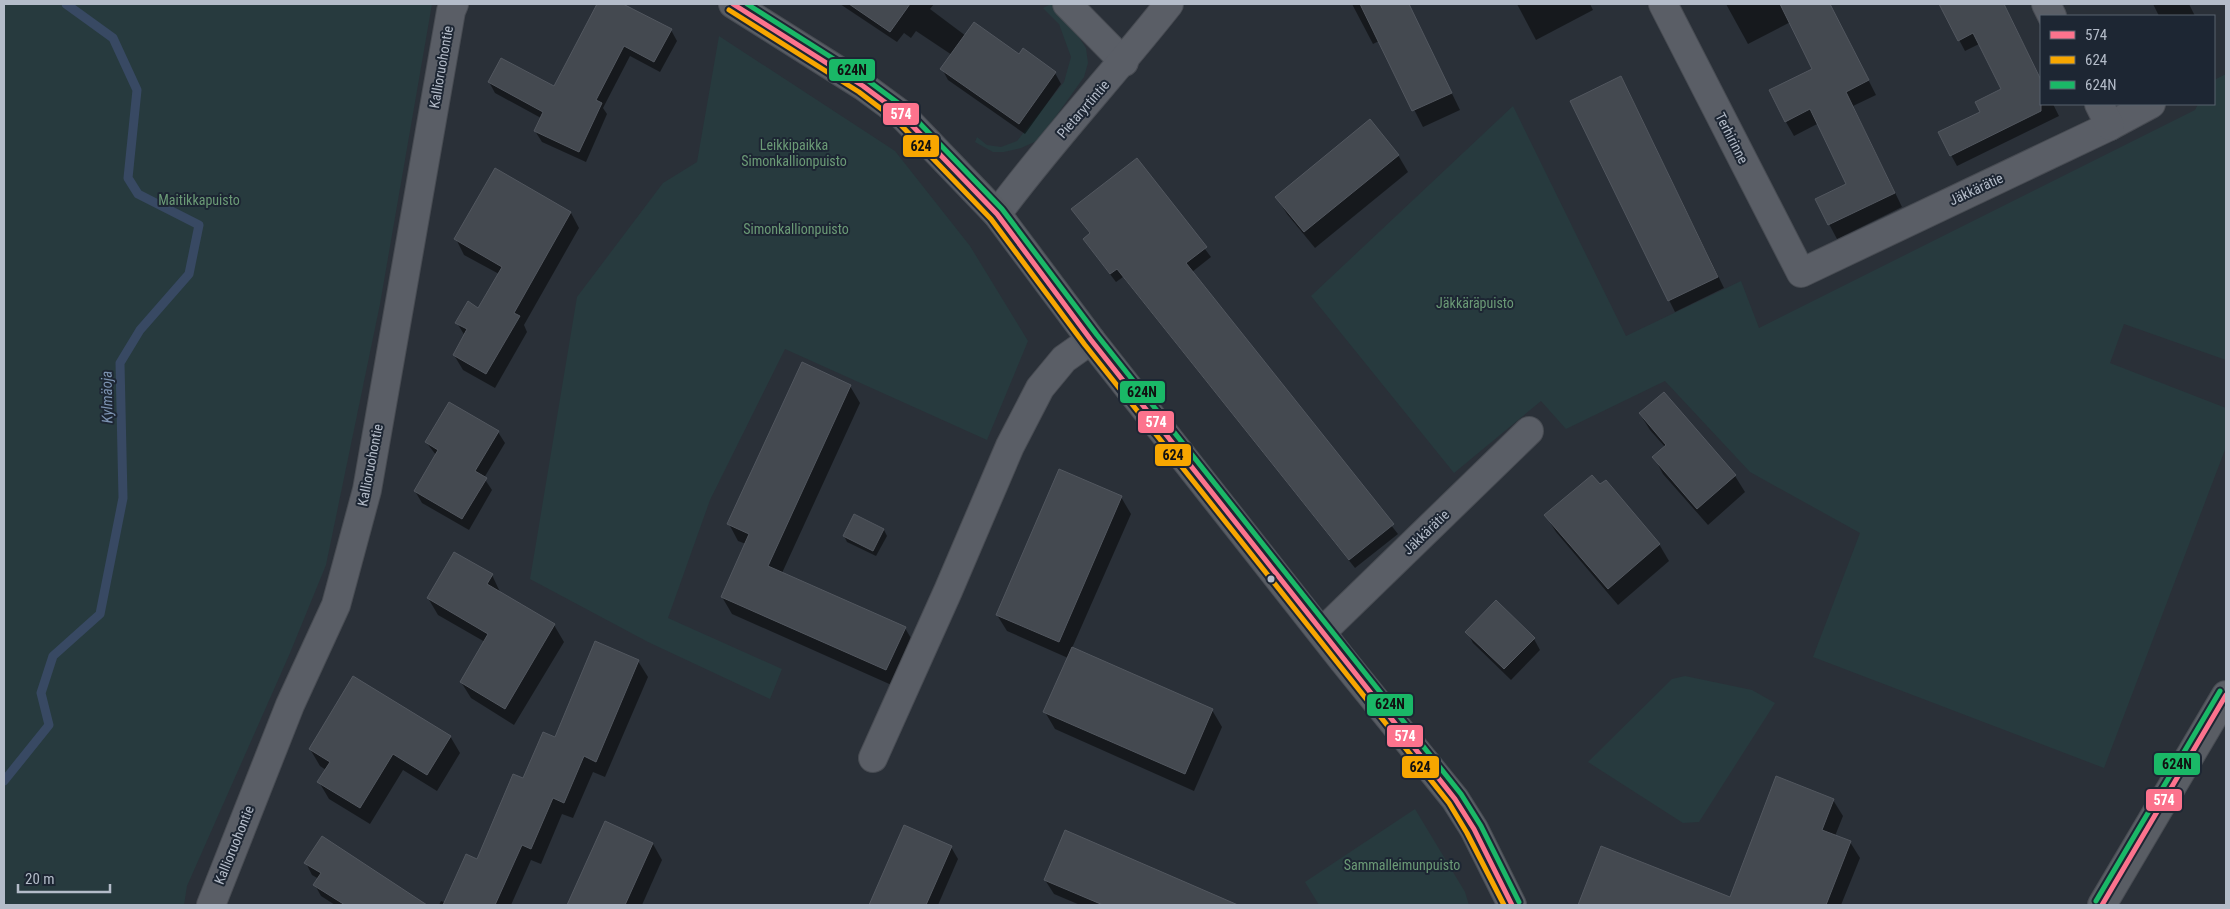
<svg xmlns="http://www.w3.org/2000/svg" width="2230" height="909" font-family="'Roboto Condensed',sans-serif">
  <style>
    .green { fill: #273a3e }
    .shadow { fill: #0007 }
    .lines { fill: none; stroke-linecap: round; stroke-linejoin: round }
    .stream { stroke: #384963; stroke-width: 9 }
    .building { fill: #444950; stroke: #52575f }
    .minor-casing { stroke: #484c53; stroke-width: 30 }
    .secondary-casing { stroke: #484c53; stroke-width: 30 }
    .minor { stroke: #5a5e66; stroke-width: 28 }
    .secondary { stroke: #595d64; stroke-width: 28 }
    .bus-1-casing { stroke: #1d2633; stroke-width: 9 }
    .bus-2-casing { stroke: #1d2633; stroke-width: 9 }
    .bus-3-casing { stroke: #1d2633; stroke-width: 9 }
    .bus-1 { stroke: #fc738d; stroke-width: 5 }
    .bus-2 { stroke: #f7a600; stroke-width: 5 }
    .bus-3 { stroke: #1ab867; stroke-width: 5 }
    .bus-dot { fill: #b4bcc9; stroke: #1d2633; stroke-width: 2 }
    .labels { text-anchor: middle; dominant-baseline: central; stroke-width: 4; stroke-linejoin: round; paint-order: stroke }
    .street-label { font-size: 14px; fill: #b4bcc9; stroke: #1d2633 }
    .park-label { font-size: 14px; fill: #6b9a76; stroke: #1d2633 }
    .water-label { font-size: 15px; font-style: italic; fill: #7c92b1; stroke: #1d2633 }
    .line-badge { stroke: #1d2633; stroke-width: 2 }
    .badge-label { font-size: 14px; text-anchor: middle; font-weight: bold; fill: #fff }
    .pale-badge-label { font-size: 14px; text-anchor: middle; font-weight: bold; fill: #111 }
  </style>
  <rect width="100%" height="100%" fill="#2a3038"/>
  <!-- green -->
  <g class="green">
    <path d="M4 4H432L380 304 326 565 290 653 187 886 184 905H4Z"/>
    <path d="M1051 4 1063 13 1086 48 1088 63 1084 77 1039 140 1021 148 1004 152H993L975 142 977 137 987 145 1001 147 1017 141 1064 82 1071 57 1059 24 1043 8Z"/>
    <path d="M719 36 895 151 970 246 1028 341 987 440 785 349 710 500 668 618 782 669 770 699 648 642 530 579 577 297 663 183 697 162Z"/>
    <path d="M2226 74V360L2124 324 2110 363 2226 408V447L2104 768 1813 657 1860 533 1750 472 1665 381 1566 429 1541 401 1454 473 1311 296 1513 106 1626 336 1741 281 1759 328 2195 110 2198 104H2214V80Z"/>
    <path d="M1685 676 1752 690 1775 703 1699 822 1683 823 1588 762 1672 679Z"/>
    <path d="M1415 809 1465 892 1469 905H1319L1305 882Z"/>
  </g>
  <!-- shadow -->
  <g class="shadow">
    <path d="M598 4H620L671 30 677 41 660 72 630 56 603 108 607 114 586 162 542 142 535 131 541 118 495 93 489 82 555 88Z"/>
    <path d="M840 4H934L930 9 966 36 1019 55 1055 73 1061 84 1025 134 948 80 942 69 952 55 916 31 911 38 904 33 897 42Z"/>
    <path d="M1352 4H1408L1460 110 1423 127 1379 41 1373 44Z"/>
    <path d="M1517 4H1590L1593 10 1536 40Z"/>
    <path d="M1726 4H1803L1795 8 1800 17 1748 44Z"/>
    <path d="M1940 4H2004L2041 80V104H2053L2059 116 1957 166 1951 155 1982 113 2002 89 1979 44 1965 51Z"/>
    <path d="M2153 4H2189L2195 16H2159Z"/>
    <path d="M1846 36 1876 95 1853 106 1902 207 1837 239 1829 224 1848 184 1819 123 1794 136 1786 122 1814 69Z"/>
    <path d="M1627 89 1724 288 1675 312 1669 300Z"/>
    <path d="M1398 155 1408 172 1315 248 1287 214 1277 198Z"/>
    <path d="M1137 159 1211 257 1192 272 1398 534 1355 568 1123 277 1116 282 1084 240 1090 234 1073 210Z"/>
    <path d="M495 170 571 213 579 228 524 325 527 332 495 388 463 370 454 355 465 336 457 323 479 309 499 274 464 255 456 239Z"/>
    <path d="M850 386 860 403 782 573 905 628 915 645 896 687 732 614 722 597 746 544 738 541 729 524Z"/>
    <path d="M1640 414 1735 476 1745 492 1708 525 1663 474 1654 457 1665 447 1650 430Z"/>
    <path d="M498 432 505 443 484 478 492 490 469 530 422 503 415 491 436 455 426 442Z"/>
    <path d="M1600 486 1659 544 1669 561 1618 605 1556 532 1546 516Z"/>
    <path d="M1121 497 1131 514 1072 648 1212 710 1222 727 1194 791 1055 729 1045 712 1068 658 1007 631 997 615Z"/>
    <path d="M854 515 884 530 887 536 876 556 847 542 844 536Z"/>
    <path d="M492 575 501 594 554 625 564 642 514 725 471 698 461 682 485 642 438 615 428 598Z"/>
    <path d="M1467 632 1534 639 1540 650 1511 680 1473 643Z"/>
    <path d="M638 661 648 677 605 777 593 772 573 818 562 814 541 864 531 860 511 905H439L441 901 446 903 478 860 524 780 555 739Z"/>
    <path d="M450 736 460 753 437 791 403 770 370 824 329 799 319 782 326 770 320 766 310 749Z"/>
    <path d="M1833 800 1843 816 1835 836 1850 842 1860 858 1841 905H1579L1601 848 1730 898Z"/>
    <path d="M605 823 653 844 662 860 642 905H568Z"/>
    <path d="M905 826 951 847 958 859 938 905H871Z"/>
    <path d="M306 863 409 902 406 905H335L321 896 315 885 319 879 312 875Z"/>
    <path d="M1045 880 1229 903 1230 905H1080L1054 894Z"/>
  </g>
  <g class="lines">
    <!-- stream -->
    <path class="stream" d="M4 781 49 725 41 693 53 656 100 614 123 498 120 363 140 330 189 274 199 225 138 194 128 178 137 90 113 38 66 4"/>
  </g>
  <!-- building -->
  <g class="building">
    <path d="M597 4H623L672 29 654 62 624 46 596 100 602 103 579 152 534 131 543 112 488 82 501 58 554 86Z"/>
    <path d="M849 4H910L890 32Z"/>
    <path d="M1360 4H1409L1452 93 1412 111Z"/>
    <path d="M1780 4H1830L1869 80 1846 92 1895 193 1828 225 1815 199 1846 184 1810 109 1785 122 1769 90 1812 69Z"/>
    <path d="M1939 4H2004L2041 80V111L1950 156 1938 132 1980 112 1975 102 2001 89 1973 33 1958 41Z"/>
    <path d="M974 22 1019 54 1023 48 1056 72 1019 124 940 69Z"/>
    <path d="M1621 76 1718 277 1668 301 1570 101Z"/>
    <path d="M1370 119 1399 155 1304 232 1275 197Z"/>
    <path d="M1137 158 1207 247 1186 263 1394 524 1349 560 1117 269 1110 274 1083 239 1090 233 1071 209Z"/>
    <path d="M495 168 571 212 514 313 520 316 486 374 453 355 467 329 455 323 468 301 478 308 502 267 454 239Z"/>
    <path d="M802 362 851 385 768 566 906 627 886 670 721 597 749 534 727 524Z"/>
    <path d="M1664 392 1736 475 1697 509 1652 457 1666 445 1639 413Z"/>
    <path d="M449 402 499 431 475 471 487 478 462 519 414 491 438 450 425 442Z"/>
    <path d="M1059 469 1122 496 1059 642 996 615Z"/>
    <path d="M1592 475 1600 484 1606 480 1660 544 1608 589 1544 515Z"/>
    <path d="M854 514 884 529 873 551 843 536Z"/>
    <path d="M454 552 493 574 487 584 555 624 505 709 460 682 488 634 427 598Z"/>
    <path d="M1496 600 1535 638 1504 669 1465 632Z"/>
    <path d="M595 641 639 660 596 762 584 756 564 803 553 798 531 849 522 845 495 905H443L466 854 477 859 513 774 523 778 543 732 555 737Z"/>
    <path d="M1072 647 1213 709 1185 774 1043 712Z"/>
    <path d="M353 676 451 736 427 775 393 754 360 808 317 782 330 762 309 749Z"/>
    <path d="M1776 776 1834 799 1822 830 1851 841 1826 905H1578L1601 846 1730 897Z"/>
    <path d="M605 821 653 843 625 905H567Z"/>
    <path d="M904 825 952 846 926 905H869Z"/>
    <path d="M1065 830 1238 905H1103L1044 880Z"/>
    <path d="M322 836 427 905H345L313 885 321 873 304 863Z"/>
  </g>
  <g class="lines">
    <defs>
      <g id="minor">
        <path d="M1067 4 1124 62"/>
        <path d="M1663 4 1801 273 2110 126 2151 104"/>
        <path d="M2046 4 2052 16"/>
        <path d="M2099 104 2110 126"/>
        <path d="M997 214C1051 141 1113 75 1169 4"/>
        <path d="M1322 632 1529 431"/>
        <path d="M873 758 948 591 1010 446 1040 388 1064 359 1091 340"/>
        <path d="M211 905 290 705 336 605 367 490 451 11 454 4"/>
      </g>
      <g id="secondary">
        <path d="M733 4 863 86 901 114 997 214 1091 340 1342 659 1455 799 1474 829 1512 905"/>
        <path d="M2102 905 2226 695"/>
      </g>
    </defs>
    <!-- minor casing -->
    <use href="#minor" class="minor-casing"/>
    <!-- secondary casing -->
    <use href="#secondary" class="secondary-casing"/>
    <!-- minor -->
    <use href="#minor" class="minor"/>
    <!-- secondary -->
    <use href="#secondary" class="secondary"/>
    <defs>
      <g id="bus-1">
        <path d="M733 4 863 86 901 114 997 214 1091 340 1455 799 1474 829 1512 905"/>
        <path d="M2102 905 2226 695"/>
      </g>
      <path id="bus-2" d="M729 10 859 92 896 120 991 219 1085 345 1449 803 1467 833 1504 905"/>
      <g id="bus-3">
        <path d="M747 4 867 80 905 108 1002 209 1097 335 1461 794 1481 826 1519 902"/>
        <path d="M2096 901 2220 691"/>
      </g>
    </defs>
    <!-- bus-1 casing -->
    <use href="#bus-1" class="bus-1-casing"/>
    <!-- bus-2 casing -->
    <use href="#bus-2" class="bus-2-casing"/>
    <!-- bus-3 casing -->
    <use href="#bus-3" class="bus-3-casing"/>
    <!-- bus-1 -->
    <use href="#bus-1" class="bus-1"/>
    <!-- bus-2 -->
    <use href="#bus-2" class="bus-2"/>
    <!-- bus-3 -->
    <use href="#bus-3" class="bus-3"/>
  </g>
  <!-- markers -->
  <circle class="bus-dot" cx="1271" cy="579" r="4.5"/>
  <g class="labels">
    <!-- street labels -->
    <g class="street-label">
      <text transform="translate(441 67) rotate(-80)">Kallioruohontie</text>
      <text transform="translate(1083 109) rotate(-49)">Pietaryrtintie</text>
      <text transform="translate(1732 138) rotate(63)">Terhirinne</text>
      <text transform="translate(1976 189) rotate(-25)">Jäkkärätie</text>
      <text transform="translate(370 465) rotate(-79)">Kallioruohontie</text>
      <text transform="translate(1426 532) rotate(-44)">Jäkkärätie</text>
      <text transform="translate(234 845) rotate(-68)">Kallioruohontie</text>
    </g>
    <!-- park labels -->
    <g class="park-label">
      <text x="794" y="145">Leikkipaikka<tspan x="794" dy="16">Simonkallionpuisto</tspan></text>
      <text x="199" y="200">Maitikkapuisto</text>
      <text x="796" y="229">Simonkallionpuisto</text>
      <text x="1475" y="303">Jäkkäräpuisto</text>
      <text x="1402" y="865">Sammalleimunpuisto</text>
    </g>
    <!-- water labels -->
    <g class="water-label">
      <text transform="translate(107 397) rotate(-91)">Kylmäoja</text>
    </g>
  </g>
  <g class="line-badge">
    <rect x="828" y="58" width="48" height="24" rx="5" fill="#1ab867"/>
    <rect x="882" y="102" width="38" height="24" rx="5" fill="#fc738d"/>
    <rect x="902" y="134" width="38" height="24" rx="5" fill="#f7a600"/>
    <rect x="1119" y="380" width="47" height="24" rx="5" fill="#1ab867"/>
    <rect x="1137" y="410" width="38" height="24" rx="5" fill="#fc738d"/>
    <rect x="1154" y="443" width="38" height="24" rx="5" fill="#f7a600"/>
    <rect x="1366" y="693" width="48" height="24" rx="5" fill="#1ab867"/>
    <rect x="1386" y="724" width="38" height="24" rx="5" fill="#fc738d"/>
    <rect x="2153" y="752" width="48" height="24" rx="5" fill="#1ab867"/>
    <rect x="1401" y="755" width="39" height="24" rx="5" fill="#f7a600"/>
    <rect x="2145" y="788" width="38" height="24" rx="5" fill="#fc738d"/>
  </g>
  <g class="badge-label">
    <text x="901" y="119">574</text>
    <text x="1156" y="427">574</text>
    <text x="1405" y="741">574</text>
    <text x="2164" y="805">574</text>
  </g>
  <g class="pale-badge-label">
    <text x="852" y="75">624N</text>
    <text x="921" y="151">624</text>
    <text x="1142" y="397">624N</text>
    <text x="1173" y="460">624</text>
    <text x="1390" y="709">624N</text>
    <text x="2177" y="769">624N</text>
    <text x="1420" y="772">624</text>
  </g>
  <!-- border -->
  <rect width="2230" height="909" fill="none" stroke="#b4bcc9" stroke-width="10"/>
  <!-- legend -->
  <rect x="2040" y="15" width="175" height="90" fill="#1d2633" stroke="#59626f"/>
  <rect x="2050" y="31" width="25" height="8" fill="#fc738d" stroke="#59626f"/>
  <text x="2085" y="40" font-size="15" fill="#b4bcc9">574</text>
  <rect x="2050" y="56" width="25" height="8" fill="#f7a600" stroke="#59626f"/>
  <text x="2085" y="65" font-size="15" fill="#b4bcc9">624</text>
  <rect x="2050" y="81" width="25" height="8" fill="#1ab867" stroke="#59626f"/>
  <text x="2085" y="90" font-size="15" fill="#b4bcc9">624N</text>
  <!-- scale -->
  <path d="M18 884v8h92v-8" fill="none" stroke="#b4bcc9" stroke-width="2.5"/>
  <text x="25" y="884" font-size="15" fill="#b4bcc9" stroke="#1d2633" stroke-width="4" paint-order="stroke">20 m</text>
</svg>
